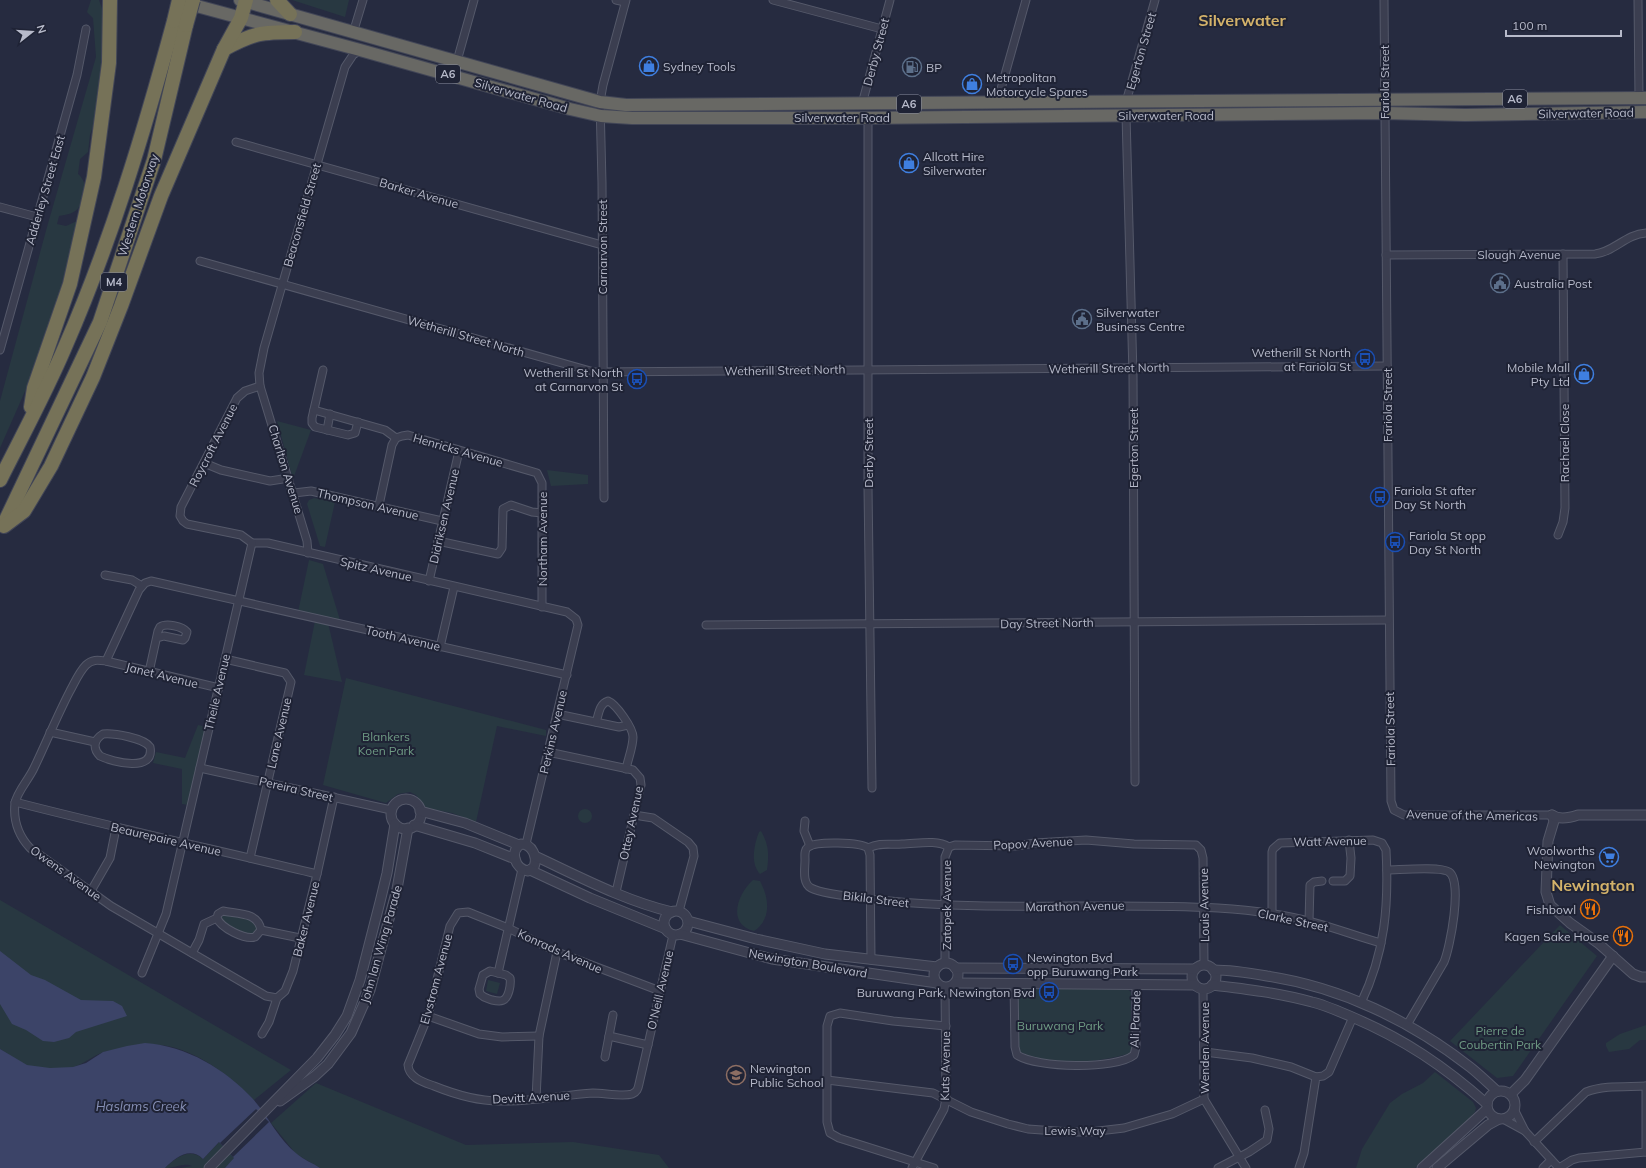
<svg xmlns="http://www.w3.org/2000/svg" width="1646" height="1168" font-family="Mulish,sans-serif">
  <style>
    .green { fill: #283841 }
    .water { fill: #3c4468 }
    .pier { fill: #262b40 }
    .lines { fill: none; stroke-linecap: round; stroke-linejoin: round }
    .minor-casing { stroke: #55596a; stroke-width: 9 }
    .tertiary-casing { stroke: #55596a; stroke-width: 11 }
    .trunk-casing { stroke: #424657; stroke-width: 14 }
    .motorway-casing { stroke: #424657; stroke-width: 16 }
    .minor { stroke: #3b3e50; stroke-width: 7 }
    .tertiary { stroke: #3b3e50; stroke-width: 9 }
    .trunk { stroke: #686864; stroke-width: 12 }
    .motorway { stroke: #767258; stroke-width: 14 }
    .motorway-bridge-casing { stroke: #424657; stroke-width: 16; stroke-linecap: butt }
    .motorway-bridge { stroke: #767258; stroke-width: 14 }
    .labels { text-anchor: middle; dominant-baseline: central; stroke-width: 4; stroke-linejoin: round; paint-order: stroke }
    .shield { fill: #1f2335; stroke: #898d9d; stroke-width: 1 }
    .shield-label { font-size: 11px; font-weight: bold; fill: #b7baca }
    .street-label { font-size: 12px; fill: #b7baca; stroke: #1f2335 }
    .poi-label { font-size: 12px; fill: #b7baca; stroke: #1f2335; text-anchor: start }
    .park-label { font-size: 12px; fill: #6f9b84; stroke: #1f2335 }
    .water-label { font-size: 13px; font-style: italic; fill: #868fb5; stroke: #1f2335 }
    .district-label { font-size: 16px; font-weight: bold; fill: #d3b26a; stroke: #1f2335 }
  </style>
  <rect width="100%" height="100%" fill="#262b40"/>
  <!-- green -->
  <g class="green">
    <path d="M91 0H99L103 11V20L101 80 96 119 90 135 88 152 80 159 78 174C88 182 86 196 79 207 76 213 66 215 59 216L57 224 66 226 77 221C69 258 60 295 48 331 35 371 17 409 0 448V401L47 227 96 57 93 18 87 12Z"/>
    <path d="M292 0H349L345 17Z"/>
    <path d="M277 421 311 430 293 479Z"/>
    <path d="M547 470 588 475V484L551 486Z"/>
    <path d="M314 498 335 502 325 547 320 546 307 504 309 500Z"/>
    <path d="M309 560 323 564 340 620 298 612Z"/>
    <path d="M315 621 328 623 342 682 304 675Z"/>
    <path d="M346 678 546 730V736L497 726 476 822 452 813 426 808 416 795 410 792 398 794 386 803 323 785Z"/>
    <path d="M198 725 206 727 189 805 182 804V769L153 763 156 752 185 758Z"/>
    <circle cx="585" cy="816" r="7"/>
    <path d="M761 831C769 845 769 855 767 870L760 874C750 863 754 845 759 832Z"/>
    <path d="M753 880 760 881C769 898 772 919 754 931 726 924 738 893 753 880Z"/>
    <path d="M0 900 291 1070 254 1100C230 1076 196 1049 161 1045 154 1044 112 1050 104 1052 94 1055 85 1063 74 1067 64 1070 35 1069 26 1065 17 1061 8 1054 0 1049Z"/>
    <path d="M225 913 254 921 259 931 249 936 222 921 221 918Z"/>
    <path d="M1560 925 1597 956 1513 1076 1497 1078 1450 1041Z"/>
    <path d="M488 980 500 983 497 994 486 991Z"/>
    <path d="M1126 988 1131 992V1053C1096 1063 1052 1068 1018 1051L1017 994 1022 989Z"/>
    <path d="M1646 1025V1040H1640L1629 1049 1609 1052 1606 1046V1043L1620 1034Z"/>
    <path d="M1435 1072 1473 1102 1476 1108 1475 1112 1444 1146 1415 1168H1356L1362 1149 1390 1103 1402 1094 1423 1083Z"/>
    <path d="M316 1083 466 1145 573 1142 659 1155 669 1168H320L296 1154 271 1123Z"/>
    <path d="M219 1142 235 1158 225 1168H181L192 1166C184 1162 175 1168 165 1168 175 1158 190 1147 203 1159Z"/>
  </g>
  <!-- water -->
  <g class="water">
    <path d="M0 951 31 975 45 980 81 1000 113 1001 122 1006 127 1016 76 1032 69 1038 54 1042 43 1041 26 1030 12 1024 0 1004Z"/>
    <path d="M145 1043C187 1046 225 1069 253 1099 268 1116 279 1140 297 1154 304 1160 313 1163 320 1168H225L234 1158 219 1142 203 1159C190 1146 175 1158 165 1168H0V1049L27 1065 50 1068 73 1067 86 1063 103 1052 127 1046Z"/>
  </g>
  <!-- pier -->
  <path class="pier" d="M256 1109 269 1122 233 1157 220 1143Z"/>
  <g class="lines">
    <defs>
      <g id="minor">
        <path d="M616 0 625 2"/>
        <path d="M773 0 882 29"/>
        <path d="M1384 0 1391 801 1394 810 1404 815H1552"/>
        <path d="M1638 0 1639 98"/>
        <path d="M353 33 363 0"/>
        <path d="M457 61 474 0"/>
        <path d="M1126 102 1155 0"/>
        <path d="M997 103 1026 0"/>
        <path d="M862 104 890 0"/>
        <path d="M1126 115 1133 375 1135 782"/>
        <path d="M868 118V487L872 788"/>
        <path d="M236 142 602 245"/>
        <path d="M0 207 37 217"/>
        <path d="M1386 255 1595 254C1614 252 1626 234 1646 233"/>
        <path d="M200 261 594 372 1387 366"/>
        <path d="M0 350 77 75 86 29"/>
        <path d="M323 370 312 418V423L315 427 348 435 355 433 358 422"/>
        <path d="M260 386 245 391 237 398 181 507 180 516 183 521 187 524 241 535 252 543H268L567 612 576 619 578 625 526 844"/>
        <path d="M314 410 385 430 396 438 402 436 408 435 537 473 542 483V607"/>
        <path d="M327 430 330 414"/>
        <path d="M204 463 221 470 270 481 289 478"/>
        <path d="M294 493 311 491 442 521"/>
        <path d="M604 498 602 183 600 102 603 85 626 0"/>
        <path d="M379 505 392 445 396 438"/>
        <path d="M1558 535 1563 522 1565 508 1563 254"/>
        <path d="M438 541 498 554 502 548 503 509 511 505 532 512 542 513"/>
        <path d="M308 553 307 541 260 386 259 373 264 348 345 67 353 55 360 50"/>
        <path d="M105 575 132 580 142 586"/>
        <path d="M429 581 459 451"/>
        <path d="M706 625 1388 620"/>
        <path d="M440 647 454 587"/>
        <path d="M225 659 285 673 291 682 250 858"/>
        <path d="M106 661 139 590 145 583 151 581 567 675"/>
        <path d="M149 672 158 631 160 627C166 623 182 626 187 632L185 638 183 640 164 636 157 638"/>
        <path d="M219 688 106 661C98 660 92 659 86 665 79 672 75 682 70 691 57 716 46 743 34 768 29 779 17 792 15 803 13 821 18 835 30 848L111 906 266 996 277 998"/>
        <path d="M557 714 619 727 628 725"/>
        <path d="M596 722C599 714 599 704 608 701 616 704 633 728 633 737 633 747 628 759 626 769"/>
        <path d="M50 732 95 742"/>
        <path d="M103 734C114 733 144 738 150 747 155 773 113 762 100 756 93 749 93 740 103 734Z"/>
        <path d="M548 752 633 770 640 778 641 785 616 892"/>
        <path d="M200 768 391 810"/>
        <path d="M15 802C116 828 217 850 317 874"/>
        <path d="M634 815 653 818 688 842 693 848 694 856 679 911"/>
        <path d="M805 821 804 831 810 846"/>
        <path d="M949 847 955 845 1017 846 1035 843 1086 840 1134 844 1196 845 1201 850 1203 858 1204 964"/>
        <path d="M868 848C880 842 890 845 902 844 916 844 936 839 949 847"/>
        <path d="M1387 870C1399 870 1440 866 1449 872 1463 881 1450 948 1444 962L1407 1025"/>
        <path d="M1333 881H1345L1350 876 1351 858 1349 840"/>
        <path d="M91 891 110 858 116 828"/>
        <path d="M1272 914V852L1273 849 1280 843 1373 840 1382 843 1386 850C1389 905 1385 953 1361 1003"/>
        <path d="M1309 921 1310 885 1314 882 1322 881"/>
        <path d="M261 930 300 938"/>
        <path d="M192 953 199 940 204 924 217 918 218 914 223 911C238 914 258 912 261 930L255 937C245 940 221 928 217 918"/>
        <path d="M871 960 870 855 868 848C860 842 816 841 808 847 804 850 805 855 805 860 805 869 802 883 811 888 824 895 863 898 879 900 991 912 1105 902 1218 908 1250 910 1284 914 1316 923 1338 929 1359 937 1381 943"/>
        <path d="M945 963V857L949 847"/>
        <path d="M490 971 506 975 510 978C511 983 510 987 509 991 506 1002 501 1002 492 1000 487 998 484 998 480 994L479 989 483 975Z"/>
        <path d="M142 973 166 914 252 543"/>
        <path d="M498 973 522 869"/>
        <path d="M1014 983 1015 1047 1017 1055C1037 1068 1115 1070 1134 1055L1136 1047V984"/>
        <path d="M1203 989 1204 1099 1246 1168"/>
        <path d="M660 991 557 952 508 928 468 912 458 913 450 926 428 1016 408 1065C409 1078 423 1082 434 1086 454 1094 477 1101 499 1101 531 1102 562 1095 593 1093 604 1093 623 1097 632 1094 637 1092 638 1089 639 1084L673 935"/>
        <path d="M613 1015 609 1036 648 1045"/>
        <path d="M428 1016 479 1034 502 1037 539 1036"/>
        <path d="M262 1034 269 1022 277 998 285 991 293 971 317 874 334 797"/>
        <path d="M1205 1052 1252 1058 1291 1067 1316 1077"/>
        <path d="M605 1057 609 1036"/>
        <path d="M827 1080 933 1093 971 1112 1008 1124 1028 1129 1070 1132H1090L1124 1128 1172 1114 1204 1099"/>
        <path d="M536 1099 539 1036 557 952"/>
        <path d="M1514 1109 1525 1131 1559 1168 1572 1160 1579 1158 1646 1152"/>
        <path d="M1503 1119 1525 1131"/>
        <path d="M1534 1142 1586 1092C1604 1085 1627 1087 1646 1086"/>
        <path d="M1646 1152V1086"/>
        <path d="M912 1168 944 1109 946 1098 945 988"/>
        <path d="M934 1168 839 1138 830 1133 827 1122V1026L830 1016 840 1013 893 1021 946 1026"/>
        <path d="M1218 1168 1249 1152 1267 1140 1269 1129 1265 1110"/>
        <path d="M1299 1168 1304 1153 1316 1077 1323 1076 1329 1072 1353 1017"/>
        <path d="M1543 1168 1551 1160"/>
      </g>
      <g id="tertiary">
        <circle cx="406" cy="814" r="15"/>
        <path d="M420 811 465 823 519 845"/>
        <path d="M1552 815 1554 821 1548 841 1546 892 1550 905 1570 923 1598 943 1633 974 1641 977H1646"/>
        <path d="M1552 815C1559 820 1569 818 1578 815H1646"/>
        <path d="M414 825 475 843 515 859"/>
        <path d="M521 844C532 844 538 857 534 867L528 871C515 869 509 851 521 844Z"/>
        <path d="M535 856C578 876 625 901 672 912"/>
        <path d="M530 870 590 898 666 929"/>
        <circle cx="676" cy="923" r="12"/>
        <path d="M688 921 756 939 825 954 937 967"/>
        <path d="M680 934 772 959 937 983"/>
        <circle cx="946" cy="975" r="12"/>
        <circle cx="1204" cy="977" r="12"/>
        <path d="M955 968 1195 969"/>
        <path d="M1213 970C1231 970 1250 973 1267 976 1341 987 1411 1021 1470 1067 1479 1074 1488 1083 1497 1091"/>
        <path d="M955 983 1195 985"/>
        <path d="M1212 985C1246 989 1279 993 1312 1002 1325 1005 1338 1011 1352 1017 1404 1039 1444 1066 1487 1104"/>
        <circle cx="1501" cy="1105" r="14"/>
        <path d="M1511 1094 1525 1080 1613 956"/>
        <path d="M280 1101 315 1076 328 1064 351 1033 370 990 397 889 408 828"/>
        <path d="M209 1168 317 1058 335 1035 347 1016 360 980 380 902 387 873 395 824"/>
        <path d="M1422 1168 1487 1109"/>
        <path d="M1437 1168 1488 1125 1499 1119"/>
      </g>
      <g id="trunk">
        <path d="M240 0 600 102 626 105 1646 98"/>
        <path d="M182 2 360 50 570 109 601 116 632 118H859L1384 113 1465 115 1646 112"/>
      </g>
      <g id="motorway">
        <path d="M277 0 290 14"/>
        <path d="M224 49C254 33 261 32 295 32"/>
        <path d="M31 407 34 388 70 284 94 177 109 63 110 0"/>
        <path d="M0 480C22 436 46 392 65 347 111 242 144 132 174 21"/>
        <path d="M4 524 100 322 154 160 186 25"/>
        <path d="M4 526 24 511 51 466 93 377 121 306 161 196 224 49 241 18 246 0"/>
      </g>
    </defs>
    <!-- minor casing -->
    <use href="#minor" class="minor-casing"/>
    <!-- tertiary casing -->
    <use href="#tertiary" class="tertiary-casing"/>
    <!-- trunk casing -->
    <use href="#trunk" class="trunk-casing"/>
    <!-- motorway casing -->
    <use href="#motorway" class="motorway-casing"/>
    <!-- minor -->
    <use href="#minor" class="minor"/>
    <!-- tertiary -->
    <use href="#tertiary" class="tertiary"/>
    <!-- trunk -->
    <use href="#trunk" class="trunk"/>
    <!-- motorway -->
    <use href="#motorway" class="motorway"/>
    <defs>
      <g id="motorway-bridge">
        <path d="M174 21 179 0"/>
        <path d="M186 25 193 0"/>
      </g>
    </defs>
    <!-- motorway-bridge casing -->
    <use href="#motorway-bridge" class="motorway-bridge-casing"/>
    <!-- motorway-bridge -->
    <use href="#motorway-bridge" class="motorway-bridge"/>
  </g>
  <!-- icons -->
  <defs>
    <symbol id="shop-ring" viewBox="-11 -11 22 22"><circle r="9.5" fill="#1f2335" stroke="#3f7fe0" stroke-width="1.5"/><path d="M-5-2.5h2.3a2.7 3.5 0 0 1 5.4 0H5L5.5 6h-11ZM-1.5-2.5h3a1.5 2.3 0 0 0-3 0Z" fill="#3f7fe0"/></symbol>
    <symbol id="fuel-ring" viewBox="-11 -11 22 22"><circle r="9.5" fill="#1f2335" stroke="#5c6f8a" stroke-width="1.5"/><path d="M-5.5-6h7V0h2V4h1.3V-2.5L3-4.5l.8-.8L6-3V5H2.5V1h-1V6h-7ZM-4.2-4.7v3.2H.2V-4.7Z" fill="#5c6f8a"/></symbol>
    <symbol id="civic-ring" viewBox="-11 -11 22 22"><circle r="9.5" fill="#1f2335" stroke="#5c6f8a" stroke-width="1.5"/><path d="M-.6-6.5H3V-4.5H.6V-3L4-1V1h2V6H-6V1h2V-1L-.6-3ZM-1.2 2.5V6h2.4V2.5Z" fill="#5c6f8a"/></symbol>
    <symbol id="bus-ring" viewBox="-11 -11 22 22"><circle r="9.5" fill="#1f2335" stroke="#1a4fb4" stroke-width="1.5"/><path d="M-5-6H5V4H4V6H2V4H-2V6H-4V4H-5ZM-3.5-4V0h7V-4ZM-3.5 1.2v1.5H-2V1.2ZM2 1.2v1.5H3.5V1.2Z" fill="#1a4fb4"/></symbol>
    <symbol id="supermarket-ring" viewBox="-11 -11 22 22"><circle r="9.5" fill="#1f2335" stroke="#3f7fe0" stroke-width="1.5"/><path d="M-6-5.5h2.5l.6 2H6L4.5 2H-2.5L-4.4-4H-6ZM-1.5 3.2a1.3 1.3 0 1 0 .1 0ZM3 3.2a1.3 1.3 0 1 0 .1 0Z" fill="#3f7fe0"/></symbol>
    <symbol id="restaurant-ring" viewBox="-11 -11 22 22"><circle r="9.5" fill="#1f2335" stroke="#e8710a" stroke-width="1.5"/><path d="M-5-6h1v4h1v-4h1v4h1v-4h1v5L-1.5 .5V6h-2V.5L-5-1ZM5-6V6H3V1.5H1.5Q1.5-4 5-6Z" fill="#e8710a"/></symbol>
    <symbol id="school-ring" viewBox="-11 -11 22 22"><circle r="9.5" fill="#1f2335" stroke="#8d6e63" stroke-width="1.5"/><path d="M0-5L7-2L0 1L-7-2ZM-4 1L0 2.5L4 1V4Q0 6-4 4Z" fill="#8d6e63"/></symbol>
  </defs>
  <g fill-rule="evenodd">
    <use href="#shop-ring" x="638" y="55" width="22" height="22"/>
    <use href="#fuel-ring" x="901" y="56" width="22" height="22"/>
    <use href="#shop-ring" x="961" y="73" width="22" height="22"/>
    <use href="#shop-ring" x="898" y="152" width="22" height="22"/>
    <use href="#civic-ring" x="1489" y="272" width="22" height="22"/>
    <use href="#civic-ring" x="1071" y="308" width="22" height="22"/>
    <use href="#bus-ring" x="1354" y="348" width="22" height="22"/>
    <use href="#shop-ring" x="1573" y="363" width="22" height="22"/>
    <use href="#bus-ring" x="626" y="368" width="22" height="22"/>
    <use href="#bus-ring" x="1369" y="486" width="22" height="22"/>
    <use href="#bus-ring" x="1384" y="531" width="22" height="22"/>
    <use href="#supermarket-ring" x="1598" y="846" width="22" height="22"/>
    <use href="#restaurant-ring" x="1579" y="898" width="22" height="22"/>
    <use href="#restaurant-ring" x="1612" y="925" width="22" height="22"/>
    <use href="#bus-ring" x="1002" y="953" width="22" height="22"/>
    <use href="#bus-ring" x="1038" y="981" width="22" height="22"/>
    <use href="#school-ring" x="725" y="1064" width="22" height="22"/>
  </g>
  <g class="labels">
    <!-- shield labels -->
    <g class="shield">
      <rect x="436" y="65" width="24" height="18" rx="3"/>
      <rect x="1503" y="90" width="24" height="18" rx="3"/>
      <rect x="897" y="95" width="24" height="18" rx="3"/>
      <rect x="101" y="273" width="26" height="18" rx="3"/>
    </g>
    <g class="shield-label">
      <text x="448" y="74">A6</text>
      <text x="1515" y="99">A6</text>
      <text x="909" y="104">A6</text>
      <text x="114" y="282">M4</text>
    </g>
    <!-- street labels -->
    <g class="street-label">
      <text transform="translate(1141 51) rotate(-74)">Egerton Street</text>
      <text transform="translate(876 52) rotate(-75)">Derby Street</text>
      <text transform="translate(1384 82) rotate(-90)">Fariola Street</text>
      <text transform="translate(521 95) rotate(16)">Silverwater Road</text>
      <text transform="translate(1586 113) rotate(-1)">Silverwater Road</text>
      <text x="1166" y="115">Silverwater Road</text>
      <text x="842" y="117">Silverwater Road</text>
      <text transform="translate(45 190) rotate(-74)">Adderley Street East</text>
      <text transform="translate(419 193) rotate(16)">Barker Avenue</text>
      <text transform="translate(138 205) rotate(-72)">Western Motorway</text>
      <text transform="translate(302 215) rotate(-74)">Beaconsfield Street</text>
      <text transform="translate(602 247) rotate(-90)">Carnarvon Street</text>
      <text x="1519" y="254">Slough Avenue</text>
      <text transform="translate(466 336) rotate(16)">Wetherill Street North</text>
      <text transform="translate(1109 368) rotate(-1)">Wetherill Street North</text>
      <text transform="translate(785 370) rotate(-1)">Wetherill Street North</text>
      <text transform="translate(1387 405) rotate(-90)">Fariola Street</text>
      <text transform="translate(1564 443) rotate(-90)">Rachael Close</text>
      <text transform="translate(213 445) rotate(-63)">Roycroft Avenue</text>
      <text transform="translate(1133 448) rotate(-90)">Egerton Street</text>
      <text transform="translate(458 450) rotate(16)">Henricks Avenue</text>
      <text transform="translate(868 453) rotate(-90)">Derby Street</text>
      <text transform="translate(286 469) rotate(73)">Charlton Avenue</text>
      <text transform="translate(368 504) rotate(13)">Thompson Avenue</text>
      <text transform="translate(444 516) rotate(-77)">Didriksen Avenue</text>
      <text transform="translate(542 539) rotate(-90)">Northam Avenue</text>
      <text transform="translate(376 569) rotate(13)">Spitz Avenue</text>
      <text transform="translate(1047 623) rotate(-1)">Day Street North</text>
      <text transform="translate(403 638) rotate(13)">Tooth Avenue</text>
      <text transform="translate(162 675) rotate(14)">Janet Avenue</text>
      <text transform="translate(217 692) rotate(-77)">Theile Avenue</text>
      <text transform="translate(1390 729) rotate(-91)">Fariola Street</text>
      <text transform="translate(553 732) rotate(-77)">Perkins Avenue</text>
      <text transform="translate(279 733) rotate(-77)">Lane Avenue</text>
      <text transform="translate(296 789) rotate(13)">Pereira Street</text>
      <text transform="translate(1472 815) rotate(1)">Avenue of the Americas</text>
      <text transform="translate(631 823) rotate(-78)">Ottey Avenue</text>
      <text transform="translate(166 839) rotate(13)">Beaurepaire Avenue</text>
      <text transform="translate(1330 841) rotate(-1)">Watt Avenue</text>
      <text transform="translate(1033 843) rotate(-3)">Popov Avenue</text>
      <text transform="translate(66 873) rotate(36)">Owens Avenue</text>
      <text transform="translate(876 899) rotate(7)">Bikila Street</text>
      <text transform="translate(946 905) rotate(-90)">Zatopek Avenue</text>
      <text transform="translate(1204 905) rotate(-91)">Louis Avenue</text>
      <text transform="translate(1075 906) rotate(-1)">Marathon Avenue</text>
      <text transform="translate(306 919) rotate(-76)">Baker Avenue</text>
      <text transform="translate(1293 920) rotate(12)">Clarke Street</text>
      <text transform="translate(381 944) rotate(-74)">John Ian Wing Parade</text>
      <text transform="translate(560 951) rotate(24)">Konrads Avenue</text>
      <text transform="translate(808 963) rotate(10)">Newington Boulevard</text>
      <text transform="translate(436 979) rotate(-75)">Elvstrom Avenue</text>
      <text transform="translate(660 990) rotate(-77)">O'Neill Avenue</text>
      <text transform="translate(1135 1019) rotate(-88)">Ali Parade</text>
      <text transform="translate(1204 1048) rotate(-90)">Wenden Avenue</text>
      <text transform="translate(945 1066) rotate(-89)">Kuts Avenue</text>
      <text transform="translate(531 1097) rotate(-3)">Devitt Avenue</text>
      <text x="1075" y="1130">Lewis Way</text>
    </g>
    <!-- poi labels -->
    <g class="poi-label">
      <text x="663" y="66">Sydney Tools</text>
      <text x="926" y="67">BP</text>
      <text x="986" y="77">Metropolitan<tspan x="986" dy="14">Motorcycle Spares</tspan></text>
      <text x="923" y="156">Allcott Hire<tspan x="923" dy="14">Silverwater</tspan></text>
      <text x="1514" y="283">Australia Post</text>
      <text x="1096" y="312">Silverwater<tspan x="1096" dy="14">Business Centre</tspan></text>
      <text x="1351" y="352" text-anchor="end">Wetherill St North<tspan x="1351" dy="14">at Fariola St</tspan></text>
      <text x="1570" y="367" text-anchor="end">Mobile Mall<tspan x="1570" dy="14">Pty Ltd</tspan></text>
      <text x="623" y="372" text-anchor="end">Wetherill St North<tspan x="623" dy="14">at Carnarvon St</tspan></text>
      <text x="1394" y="490">Fariola St after<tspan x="1394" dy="14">Day St North</tspan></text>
      <text x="1409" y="535">Fariola St opp<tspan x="1409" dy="14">Day St North</tspan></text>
      <text x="1595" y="850" text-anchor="end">Woolworths<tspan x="1595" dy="14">Newington</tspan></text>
      <text x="1576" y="909" text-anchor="end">Fishbowl</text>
      <text x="1609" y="936" text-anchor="end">Kagen Sake House</text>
      <text x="1027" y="957">Newington Bvd<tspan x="1027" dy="14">opp Buruwang Park</tspan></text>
      <text x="1035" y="992" text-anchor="end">Buruwang Park, Newington Bvd</text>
      <text x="750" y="1068">Newington<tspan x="750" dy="14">Public School</tspan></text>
    </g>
    <!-- park labels -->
    <g class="park-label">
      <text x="386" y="736">Blankers<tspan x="386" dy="14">Koen Park</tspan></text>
      <text x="1060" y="1025">Buruwang Park</text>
      <text x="1500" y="1030">Pierre de<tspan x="1500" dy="14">Coubertin Park</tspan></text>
    </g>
    <!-- water labels -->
    <g class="water-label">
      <text x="141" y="1106">Haslams Creek</text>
    </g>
    <!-- district labels -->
    <g class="district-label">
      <text x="1242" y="20">Silverwater</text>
      <text x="1593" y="885">Newington</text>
    </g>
  </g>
  <!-- north arrow -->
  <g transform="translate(32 32) rotate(73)" stroke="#1f2335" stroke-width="3" paint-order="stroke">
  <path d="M0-3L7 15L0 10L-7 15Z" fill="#b7baca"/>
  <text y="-6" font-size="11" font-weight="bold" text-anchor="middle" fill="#b7baca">N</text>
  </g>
  <!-- scale -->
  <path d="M1506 30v6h115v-6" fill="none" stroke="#b7baca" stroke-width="2"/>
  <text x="1512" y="30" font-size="12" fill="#b7baca" stroke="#1f2335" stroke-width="3" paint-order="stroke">100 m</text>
</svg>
